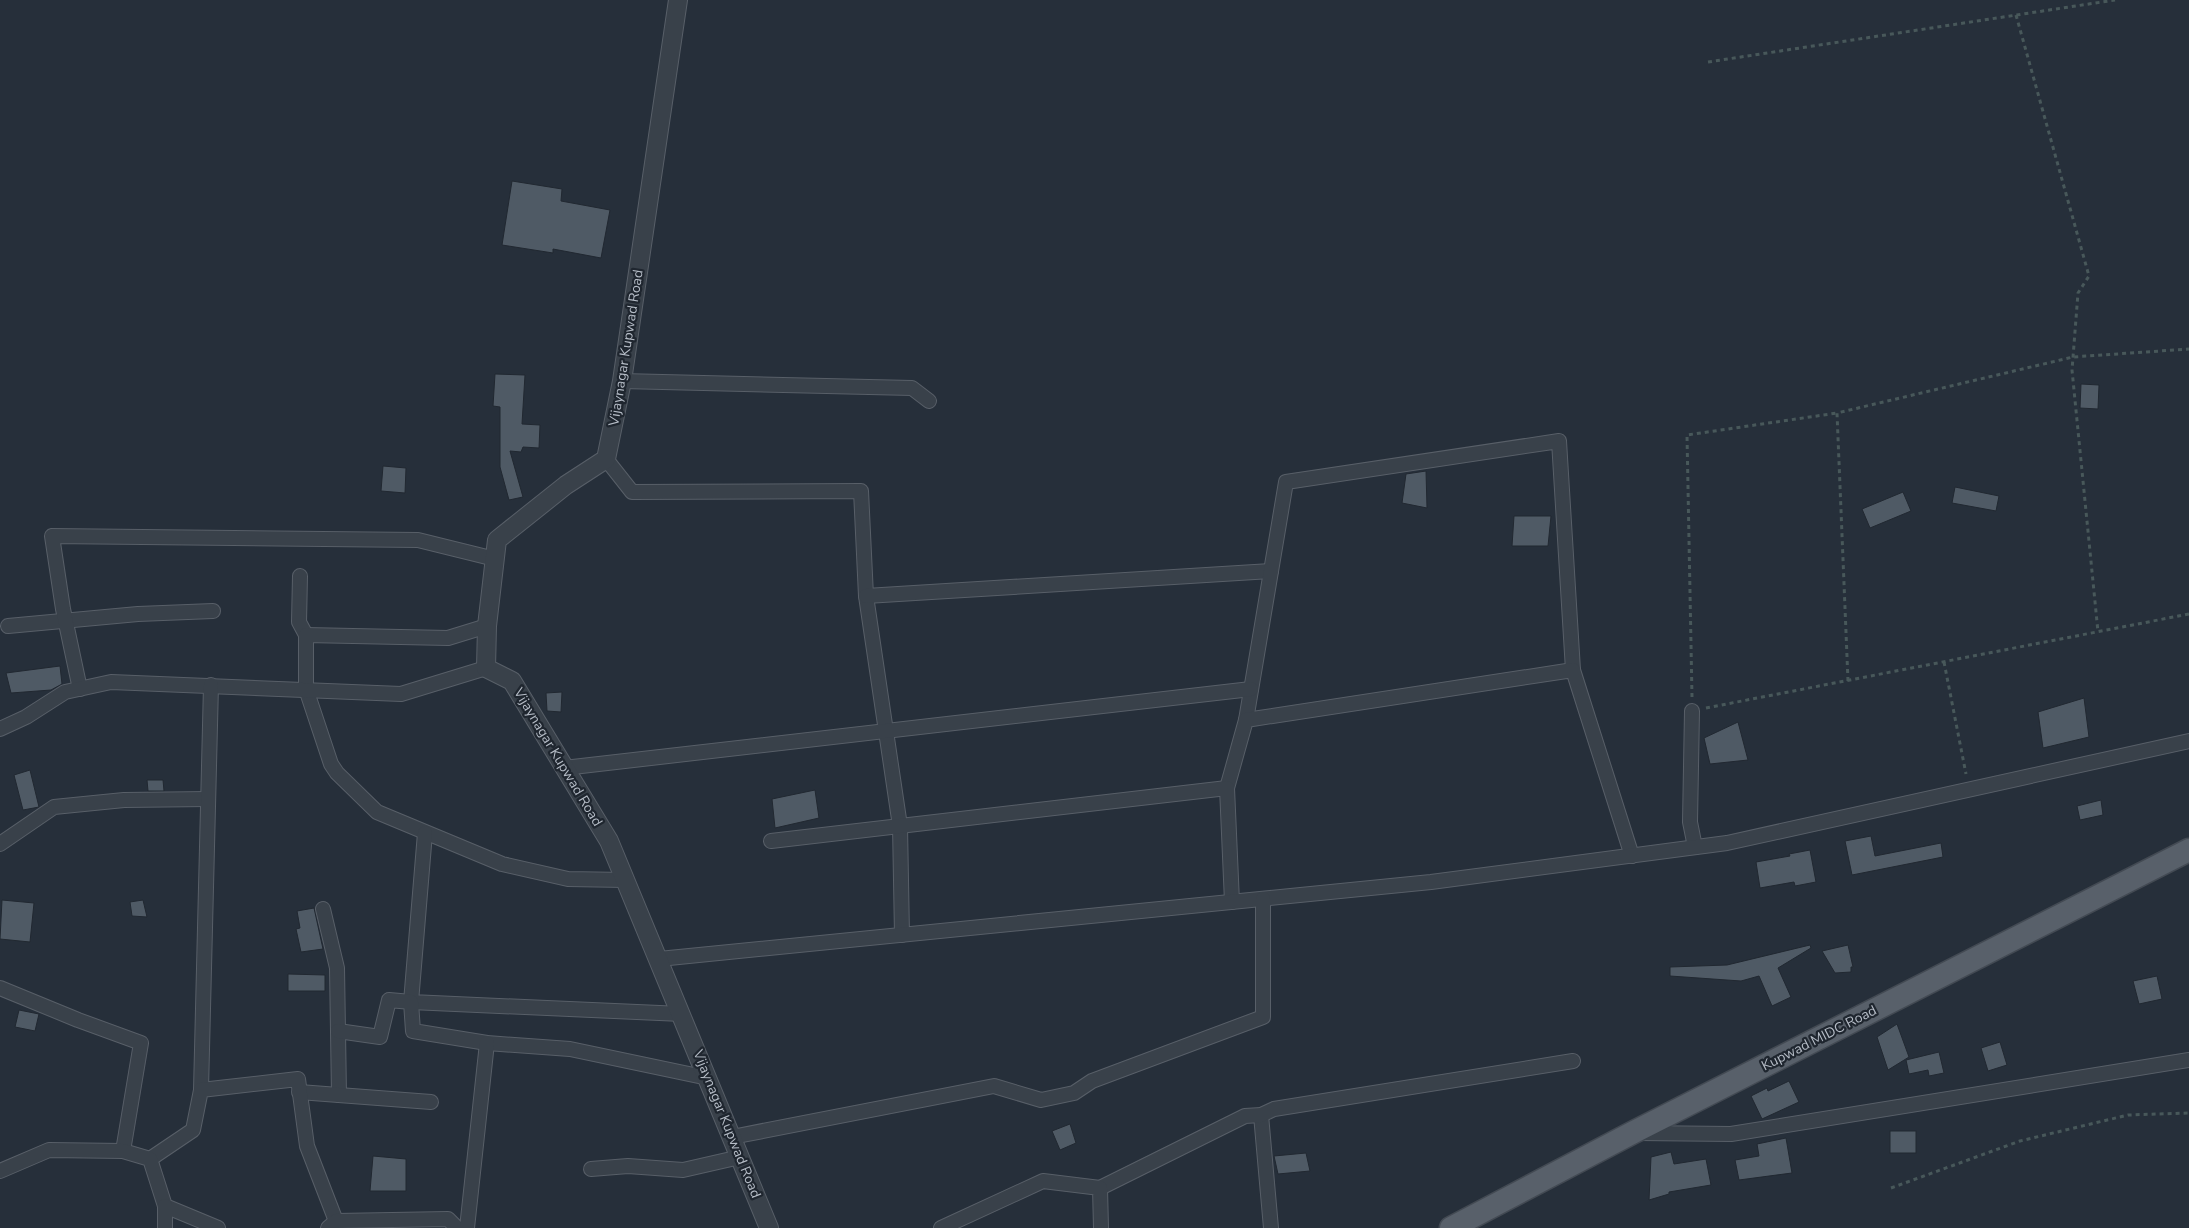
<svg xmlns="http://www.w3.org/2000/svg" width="2189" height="1228" font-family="'Nunito Sans',sans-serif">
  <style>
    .building { fill: #4f5a65; stroke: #212831 }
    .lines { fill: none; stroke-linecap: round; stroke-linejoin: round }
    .minor-casing { stroke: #585f68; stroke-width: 16 }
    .tertiary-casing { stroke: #585f68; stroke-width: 20 }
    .primary-casing { stroke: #434a53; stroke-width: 25 }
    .path { stroke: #48585a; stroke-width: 3; stroke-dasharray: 4 4; stroke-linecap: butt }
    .minor { stroke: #39414a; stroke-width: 14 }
    .tertiary { stroke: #39414a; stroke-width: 18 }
    .primary { stroke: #58606a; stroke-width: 22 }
    .labels { text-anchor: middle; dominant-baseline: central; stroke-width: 4.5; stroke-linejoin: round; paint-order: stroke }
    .street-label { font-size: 14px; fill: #b5bcc6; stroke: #1f262f }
  </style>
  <rect width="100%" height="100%" fill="#262f3a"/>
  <!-- building -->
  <g class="building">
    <path d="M512 181 562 189 561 201 610 210 601 258 553 249V253L502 245Z"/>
    <path d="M495 374 525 375 522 424 540 425 539 448 523 447 521 452 510 451 523 497 509 500 500 467V407L493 406Z"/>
    <path d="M2081 384 2099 385 2098 409 2080 408Z"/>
    <path d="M383 466 406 468 405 493 381 491Z"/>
    <path d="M1426 471 1427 508 1402 503 1406 474Z"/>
    <path d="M1955 487 1999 496 1996 511 1952 503Z"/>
    <path d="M1903 492 1911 511 1870 528 1862 509Z"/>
    <path d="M1514 516H1551L1548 546H1512Z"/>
    <path d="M60 666 62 684 51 690 11 693 6 673Z"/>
    <path d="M562 692 561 712 547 711 546 693Z"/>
    <path d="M2084 698 2089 737 2043 748 2038 712Z"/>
    <path d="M1738 722 1748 760 1710 764 1704 738Z"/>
    <path d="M30 770 39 807 23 810 14 775Z"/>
    <path d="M147 780H163L164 791H148Z"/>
    <path d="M815 790 819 818 775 828 772 799Z"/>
    <path d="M2101 800 2103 815 2080 820 2077 806Z"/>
    <path d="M1871 836 1875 856 1941 843 1943 857 1852 875 1845 841Z"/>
    <path d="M1810 850 1816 882 1795 886 1794 882 1760 888 1756 862 1790 856 1789 854Z"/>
    <path d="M2 900 34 903 30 942 0 939Z"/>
    <path d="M143 900 147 917 132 916 130 902Z"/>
    <path d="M314 908 323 949 301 952 296 929 300 928 297 911Z"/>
    <path d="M1810 945 1811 948 1778 968 1791 997 1772 1006 1759 976 1741 981 1670 976V967L1727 965Z"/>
    <path d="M1848 945 1853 967H1851V972L1835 973 1822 951Z"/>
    <path d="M288 974 325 975V991H288Z"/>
    <path d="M2157 976 2162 999 2139 1004 2133 981Z"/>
    <path d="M19 1010 39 1014 35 1031 15 1027Z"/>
    <path d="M1897 1024 1909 1057 1888 1070 1877 1037Z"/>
    <path d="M2000 1042 2007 1065 1988 1071 1981 1048Z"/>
    <path d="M1939 1052 1944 1073 1929 1076 1928 1070 1909 1074 1906 1060Z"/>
    <path d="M1789 1081 1799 1102 1762 1119 1751 1096 1767 1088 1768 1091Z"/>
    <path d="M1070 1124 1076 1143 1060 1150 1052 1131Z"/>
    <rect x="1890" y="1131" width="26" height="22"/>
    <path d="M1786 1138 1792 1173 1739 1180 1735 1160 1759 1156 1757 1144Z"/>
    <path d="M1671 1152 1674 1164 1706 1159 1711 1185 1669 1192V1194L1649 1200 1651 1157Z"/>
    <path d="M1306 1153 1310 1171 1278 1174 1274 1156Z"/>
    <path d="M373 1156 406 1159V1191H370Z"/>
  </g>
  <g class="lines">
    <defs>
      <g id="minor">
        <path d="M622 381 912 388 929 401"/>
        <path d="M606 459 632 492 861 491 866 596 900 826 902 935"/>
        <path d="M300 576 299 622 306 635"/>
        <path d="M866 596 1271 571"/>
        <path d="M8 626 138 614 213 611"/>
        <path d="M487 626 448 638 306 635V689L331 764 337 773 377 812 502 864 568 879 625 880"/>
        <path d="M80 689 63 609 52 536 418 540 495 559"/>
        <path d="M1692 711 1690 822 1695 847"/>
        <path d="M1246 720 1286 482 1559 441 1573 670"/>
        <path d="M0 729 26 717 65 692 111 682 401 694 486 668"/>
        <path d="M564 768 1251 689"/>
        <path d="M1227 788 1246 720 1573 670 1632 856"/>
        <path d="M425 833 411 1002 682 1014"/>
        <path d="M771 841 1227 788 1232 902"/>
        <path d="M0 844 54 807 124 800 208 799"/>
        <path d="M323 909 337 968 339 1095"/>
        <path d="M659 959 1431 882 1727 843 2189 741"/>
        <path d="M0 988 78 1020 141 1043 123 1151"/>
        <path d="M338 1031 380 1037 389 1000 411 1002 413 1031 487 1043 570 1049 708 1078"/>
        <path d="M201 1090 211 685"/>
        <path d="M299 1092 431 1102"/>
        <path d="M1261 1115 1271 1228"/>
        <path d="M1638 1133 1731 1134 2189 1060"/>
        <path d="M732 1137 994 1086 1041 1100 1074 1093 1092 1081 1263 1017V899"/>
        <path d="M150 1159 193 1130 201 1090 298 1079 307 1146 336 1221"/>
        <path d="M591 1169 628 1166 683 1170 740 1157"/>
        <path d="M0 1171 49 1150 123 1151 150 1159 165 1206 218 1228"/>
        <path d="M1100 1188 1245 1116 1261 1115 1274 1109 1573 1061"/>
        <path d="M165 1228V1206"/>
        <path d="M328 1228 336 1221 448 1219 457 1228"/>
        <path d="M467 1228 487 1043"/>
        <path d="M941 1228 1043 1181 1100 1188 1101 1228"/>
      </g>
      <path id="tertiary" d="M678 0 622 381 606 459 566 485 497 540 487 626 486 668 512 681 609 841 769 1228"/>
      <path id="primary" d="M1451 1228 1632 1133 2189 850"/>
    </defs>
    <!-- minor casing -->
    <use href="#minor" class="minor-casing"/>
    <!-- tertiary casing -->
    <use href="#tertiary" class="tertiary-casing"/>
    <!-- primary casing -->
    <use href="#primary" class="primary-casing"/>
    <!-- path -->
    <g class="path">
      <path d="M2016 15 2089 276 2078 293 2072 370 2098 632"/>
      <path d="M1708 62 2115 0"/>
      <path d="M1944 662 1966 774"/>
      <path d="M1848 681 1837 413 2073 357 2189 349"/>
      <path d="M1692 697 1687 435 1837 413"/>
      <path d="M1706 708 2189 614"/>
      <path d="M1891 1188 2020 1141 2128 1115 2189 1113"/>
    </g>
    <!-- minor -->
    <use href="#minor" class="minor"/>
    <!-- tertiary -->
    <use href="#tertiary" class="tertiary"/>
    <!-- primary -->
    <use href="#primary" class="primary"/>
  </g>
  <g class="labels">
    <!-- street labels -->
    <g class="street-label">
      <text transform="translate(626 348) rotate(-81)">Vijaynagar Kupwad Road</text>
      <text transform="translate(558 757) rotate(59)">Vijaynagar Kupwad Road</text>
      <text transform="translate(1819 1038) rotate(-27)">Kupwad MIDC Road</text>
      <text transform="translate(727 1124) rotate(68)">Vijaynagar Kupwad Road</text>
    </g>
  </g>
</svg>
